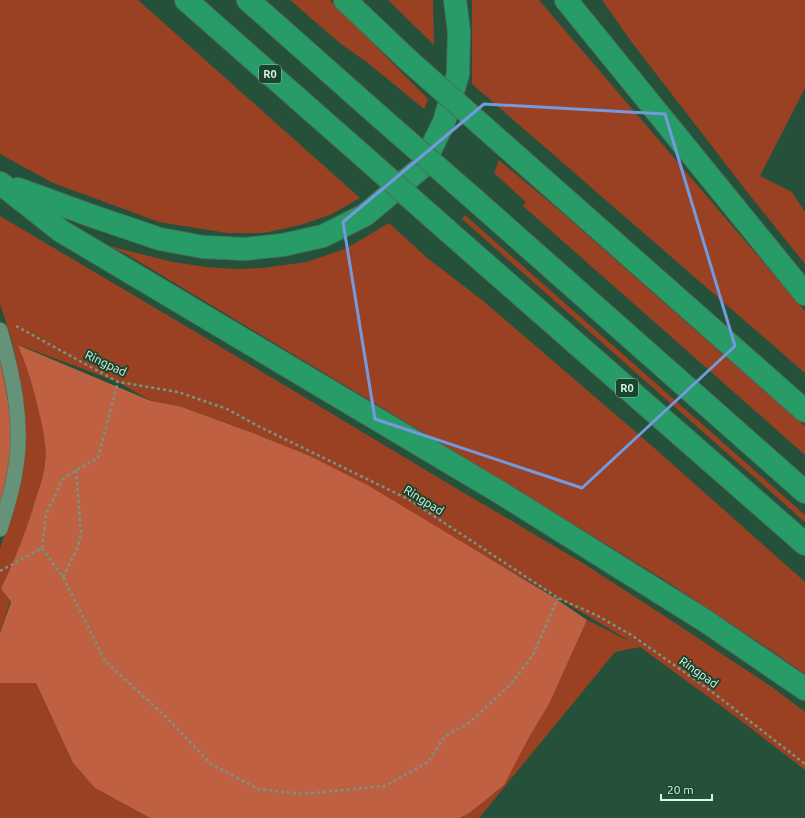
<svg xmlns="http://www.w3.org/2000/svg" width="805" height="818" font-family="Ubuntu,sans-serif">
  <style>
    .green { fill: #9a4124 }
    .forest { fill: #c06042 }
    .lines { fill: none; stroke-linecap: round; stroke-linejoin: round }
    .minor-casing { stroke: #476e5b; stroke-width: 16 }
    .motorway-casing { stroke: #476e5b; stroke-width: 24 }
    .path { stroke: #749683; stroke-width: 2.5; stroke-dasharray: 3 3; stroke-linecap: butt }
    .minor { stroke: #669278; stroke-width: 15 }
    .motorway { stroke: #289c66; stroke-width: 22 }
    .motorway-bridge-casing { stroke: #476e5b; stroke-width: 24; stroke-linecap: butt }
    .motorway-bridge { stroke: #289c66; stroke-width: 22 }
    .marked { fill: none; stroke: #7399de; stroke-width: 3; stroke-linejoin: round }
    .labels { text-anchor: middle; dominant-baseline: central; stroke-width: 4; stroke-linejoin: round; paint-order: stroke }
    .shield { fill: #1a452f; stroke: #a2c0af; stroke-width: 1 }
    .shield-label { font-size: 11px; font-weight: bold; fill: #ddf4e6 }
    .street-label { font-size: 12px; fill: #ddf4e6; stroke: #1a452f }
  </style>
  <rect width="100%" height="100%" fill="#255039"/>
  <!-- green -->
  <g class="green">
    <path d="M0 0H138L360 198 330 215 300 225 264 233H227L159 222 53 183 0 154Z"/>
    <path d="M290 0H330L428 99 424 109 368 63 341 44Z"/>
    <path d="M388 0H433L434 45Z"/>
    <path d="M472 0H539L805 311V373L472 84Z"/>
    <path d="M602 0H805V88L760 176 792 192 805 212V264L748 193 633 44Z"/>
    <path d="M499 160 567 217 679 316 805 426V455L523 206 526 202 494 173Z"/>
    <path d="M465 215 805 515V522L462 219Z"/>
    <path d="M0 216 113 283 189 328 449 484 581 562 663 615 772 687 805 712V770L740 720 640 647 615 652 479 818H459L468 814 527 741 549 704 587 620 633 643 558 598 477 552 440 533 310 456 253 433 179 406 151 401 118 382 19 345 35 394 43 427 45 439V461L44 473 31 517 18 552 1 589 10 602 0 632V548L13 512 22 477 25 448 22 398 13 345 0 304Z"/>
    <path d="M389 223 426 257 482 300 652 446 805 582V674L772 651 663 579 434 439 128 255 109 246 173 262 206 267 236 269 262 268 307 262 347 248Z"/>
    <path d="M0 683H36L73 763 95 788 150 818H0Z"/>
  </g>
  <!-- forest -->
  <g class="forest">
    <path d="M18 345 151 401 179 406 253 433 310 456 369 486 555 598 587 620 549 704 527 741 504 785 468 814 459 818H150L95 788 73 763 36 683H1L0 684V633L11 602 1 589C15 559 27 530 36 498 40 487 44 475 45 463 47 446 43 428 39 412 34 389 27 367 18 345Z"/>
    <path d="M0 359C5 384 11 410 11 436 12 460 6 483 0 507Z"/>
  </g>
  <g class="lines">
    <defs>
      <path id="minor" d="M0 330C13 375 24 425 15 472 12 492 6 510 0 529"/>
      <g id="motorway">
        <path d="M186 0 354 148"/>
        <path d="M248 0 380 117"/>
        <path d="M345 0 407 59"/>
        <path d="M566 0 805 294"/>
        <path d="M503 144 805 411"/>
        <path d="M0 183 61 231 501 493 704 620 805 689"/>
        <path d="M18 189 95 217 160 239 203 247 245 249 283 245 323 236 365 215 422 167 444 122 458 74 459 32 455 0"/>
        <path d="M475 200 805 492"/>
        <path d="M449 232 805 544"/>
      </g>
    </defs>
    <!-- minor casing -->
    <use href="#minor" class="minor-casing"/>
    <!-- motorway casing -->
    <use href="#motorway" class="motorway-casing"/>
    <!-- path -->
    <g class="path">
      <path d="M16 326 118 382 178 392 227 409 260 427 408 499 558 598 596 615 633 636 711 691 805 764"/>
      <path d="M42 548 46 514 63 479 76 470 98 458 118 382"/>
      <path d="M0 571 42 548 63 577 105 661 166 717 211 764 258 789 303 794 385 786 428 762 445 736 469 723 511 684 533 655 558 598"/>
      <path d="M63 577 78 547 81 533 76 470"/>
    </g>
    <!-- minor -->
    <use href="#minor" class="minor"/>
    <!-- motorway -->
    <use href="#motorway" class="motorway"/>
    <defs>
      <g id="motorway-bridge">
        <path d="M407 59 503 144"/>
        <path d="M380 117 475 200"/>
        <path d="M354 148 449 232"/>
      </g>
    </defs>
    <!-- motorway-bridge casing -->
    <use href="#motorway-bridge" class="motorway-bridge-casing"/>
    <!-- motorway-bridge -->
    <use href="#motorway-bridge" class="motorway-bridge"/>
  </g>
  <!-- marked area -->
  <path class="marked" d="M484 104 665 114 735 346 582 488 375 419 343 222Z"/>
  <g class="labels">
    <!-- shield labels -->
    <g class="shield">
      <rect x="259" y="65" width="22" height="18" rx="3"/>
      <rect x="616" y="379" width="22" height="18" rx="3"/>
    </g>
    <g class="shield-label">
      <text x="270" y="74">R0</text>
      <text x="627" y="388">R0</text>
    </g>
    <!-- street labels -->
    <g class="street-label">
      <text transform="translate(106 363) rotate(25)">Ringpad</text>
      <text transform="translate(424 500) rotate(32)">Ringpad</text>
      <text transform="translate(699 672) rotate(35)">Ringpad</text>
    </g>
  </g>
  <!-- scale -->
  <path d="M661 794v6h51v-6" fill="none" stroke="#ddf4e6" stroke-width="2"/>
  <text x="667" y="794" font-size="12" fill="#ddf4e6" stroke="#1a452f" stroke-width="3" paint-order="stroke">20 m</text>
</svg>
